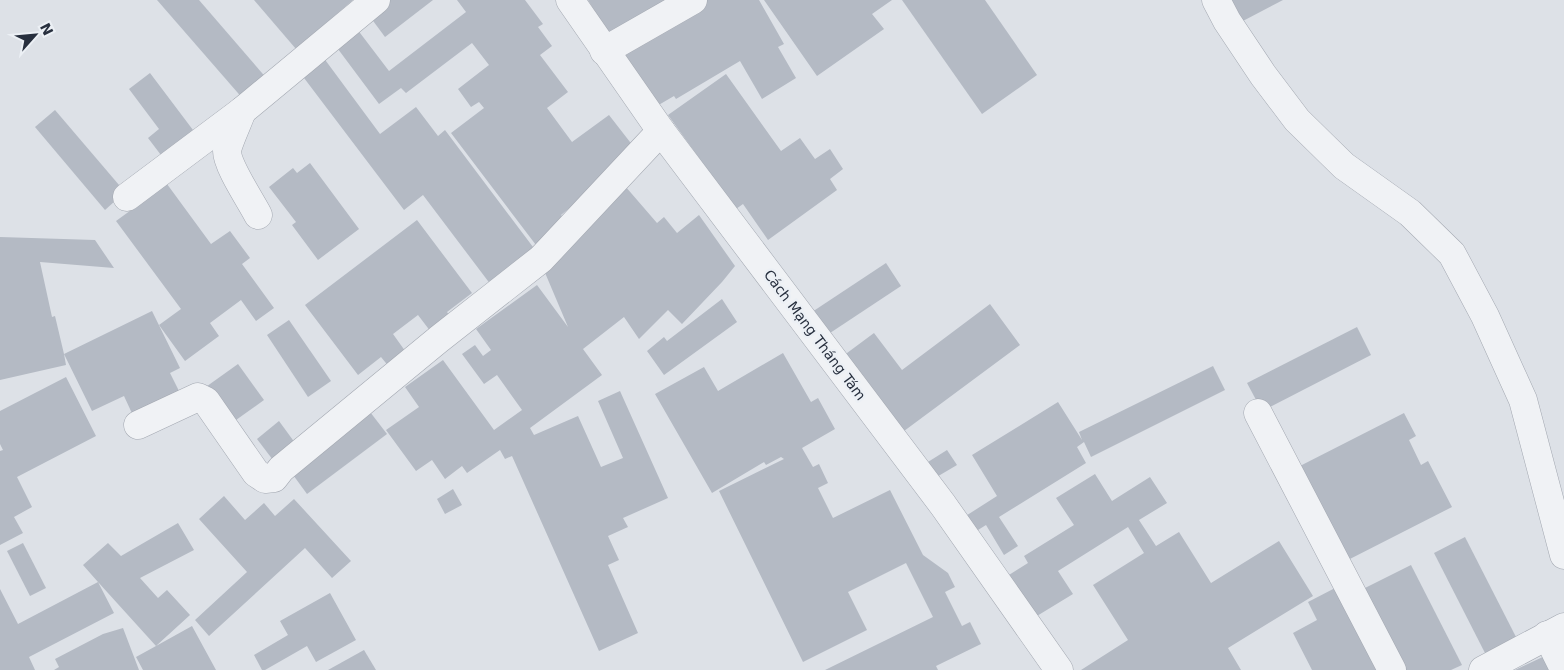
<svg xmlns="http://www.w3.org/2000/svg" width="1564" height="670" font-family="'DejaVu Sans',sans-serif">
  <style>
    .building { fill: #b4bac4 }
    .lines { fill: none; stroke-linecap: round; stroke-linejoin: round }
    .minor-casing { stroke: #a3a8b1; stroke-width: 29 }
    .minor { stroke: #f0f2f5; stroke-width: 28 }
    .labels { text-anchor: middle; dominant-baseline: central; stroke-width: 5; stroke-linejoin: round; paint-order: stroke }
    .street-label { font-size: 14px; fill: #272f3e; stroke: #ecf0f5 }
  </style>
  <rect width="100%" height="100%" fill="#dde1e7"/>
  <!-- building -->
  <g class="building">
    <path d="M157 0H199L268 80 244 100Z"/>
    <path d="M254 0H353L296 49Z"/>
    <path d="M386 0H433L385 37 368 14Z"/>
    <path d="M457 0H525L543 24 538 27 552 46 540 55 568 92 547 108 572 142 609 115 637 151 561 215 570 226 539 249 451 133 484 108 479 102 471 107 458 89 489 65 472 43 406 93 401 88 379 104 332 41 354 25 389 71 466 12Z"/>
    <path d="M588 0H682L613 42Z"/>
    <path d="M703 0H759L784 44 778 47 796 78 762 99 740 61 676 99 674 96 650 110 615 52Z"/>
    <path d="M764 0H892L872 14 884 29 817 76Z"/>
    <path d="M902 0H985L1037 75 982 114Z"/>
    <path d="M1229 0H1283L1241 22Z"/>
    <path d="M323 57 380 134 416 107 438 136 445 130 539 255 494 289 423 195 404 210 301 74Z"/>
    <path d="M150 73 196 134 164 159 148 138 159 129 129 89Z"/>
    <path d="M726 74 781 151 800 138 815 159 830 149 843 169 830 179 837 190 768 240 743 204 736 209 668 115Z"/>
    <path d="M55 110 125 192 105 210 35 127Z"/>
    <path d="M310 163 359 229 318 260 292 225 296 222 269 187 293 168 297 173Z"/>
    <path d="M167 184 211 244 230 231 250 258 242 264 274 308 256 321 241 300 210 323 219 336 185 361 159 325 181 309 116 221Z"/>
    <path d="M625 186 657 223 664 217 677 233 699 215 735 266 722 282 682 324 668 310 639 339 624 317 583 349 602 375 530 428 534 435 578 416 601 467 623 458 598 401 620 391 668 498 623 518 628 527 608 536 619 560 608 565 638 633 599 651 512 456 505 459 500 450 467 473 462 466 445 479 432 460 416 471 386 430 419 407 405 387 443 360 494 430 522 410 497 375 484 384 462 354 475 345 483 356 491 350 476 329 537 285 568 327 543 268Z"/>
    <path d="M417 220 472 293 447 312 453 321 434 336 418 315 393 334 408 355 390 368 381 357 358 375 305 305Z"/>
    <path d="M0 237 95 240 114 268 40 262 52 317 55 316 64 354 152 311 180 368 170 373 183 399 136 422 124 396 92 411 64 354 66 365 0 380Z"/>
    <path d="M886 263 901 286 827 335 812 312Z"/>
    <path d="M722 299 737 322 664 375 647 351 664 337 667 341Z"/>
    <path d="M990 304 1020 345 900 434 843 356 874 333 902 370Z"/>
    <path d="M289 320 331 381 308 397 267 335Z"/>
    <path d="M1357 327 1371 355 1262 411 1247 383Z"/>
    <path d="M783 353 811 402 818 398 835 429 802 448 813 467 819 464 828 483 818 488 833 518 890 490 923 555 948 573 955 587 945 592 962 626 970 622 981 644 936 666 938 670H825L933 617 906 563 848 592 867 630 803 662 719 491 784 459 781 457 766 465 764 462 712 493 655 394 704 367 718 391Z"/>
    <path d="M238 364 264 400 229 425 203 389Z"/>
    <path d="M1213 366 1225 390 1091 457 1084 442 1077 447 1086 463 999 517 1018 546 1004 555 986 525 970 535 961 519 997 496 972 455 1058 402 1082 440 1079 432Z"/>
    <path d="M66 377 96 436 17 477 32 507 14 517 23 533 0 545V451L3 450 0 444V411Z"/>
    <path d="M367 408 387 434 307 494 288 468Z"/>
    <path d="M1404 413 1416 436 1409 440 1421 465 1428 461 1452 507 1344 562 1296 468Z"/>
    <path d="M279 421 298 447 276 464 257 439Z"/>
    <path d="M947 450 957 465 935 478 920 467Z"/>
    <path d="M1095 474 1112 501 1150 477 1167 503 1139 520 1156 546 1179 532 1211 583 1279 541 1313 596 1228 648 1241 670H1081L1128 640 1093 585 1144 553 1128 527 1058 571 1073 594 1032 619 1001 580 1028 563 1024 556 1074 525 1056 498Z"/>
    <path d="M453 489 462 505 445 514 437 499Z"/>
    <path d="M224 496 245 520 264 503 275 516 294 499 351 561 332 578 305 548 209 636 195 620 247 572 199 519Z"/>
    <path d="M178 523 194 550 140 578 158 598 167 590 190 615 156 646 192 626 216 670H143L136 657 156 646 98 582 114 613 29 657 35 670H0V589L18 624 98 582 83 565 108 543 121 556Z"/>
    <path d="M1465 537 1516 637 1485 653 1434 553Z"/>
    <path d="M23 543 46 588 30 596 7 551Z"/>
    <path d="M1411 565 1462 665 1451 670H1397L1357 592Z"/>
    <path d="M1337 587 1379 670H1312L1293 633 1317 620 1308 602Z"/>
    <path d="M330 593 356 640 316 662 307 646 265 670H262L254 655 288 635 280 621Z"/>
    <path d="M123 628 139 670H54L59 667 55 659 103 634Z"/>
    <path d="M364 650 376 670H328Z"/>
    <path d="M1549 654 1557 670H1515Z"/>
  </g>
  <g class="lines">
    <defs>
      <g id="minor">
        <path d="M570 0 661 131 943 505 1059 670"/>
        <path d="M1216 0 1227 21 1263 75 1297 120 1344 166 1410 213 1452 254 1485 316 1523 400 1564 555"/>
        <path d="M604 51 693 0"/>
        <path d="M242 111C239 120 228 143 227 151 227 166 251 201 258 215"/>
        <path d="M127 197 242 111 376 0"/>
        <path d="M1258 413 1392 670"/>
        <path d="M138 425 198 397 206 401 256 473 265 479 274 478 281 469 439 339 541 259 661 131"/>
        <path d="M1547 635 1564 669"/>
        <path d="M1483 670 1564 627"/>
      </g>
    </defs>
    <!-- minor casing -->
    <use href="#minor" class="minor-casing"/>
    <!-- minor -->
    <use href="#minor" class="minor"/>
  </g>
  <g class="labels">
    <!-- street labels -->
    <g class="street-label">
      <text transform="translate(815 335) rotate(53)">Cách Mạng Tháng Tám</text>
    </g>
  </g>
  <!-- north arrow -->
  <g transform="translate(35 35) rotate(63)" stroke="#ecf0f5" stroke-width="4" paint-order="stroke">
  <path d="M0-4L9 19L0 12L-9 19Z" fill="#272f3e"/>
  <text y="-8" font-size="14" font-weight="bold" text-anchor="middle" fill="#272f3e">N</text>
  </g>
</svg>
